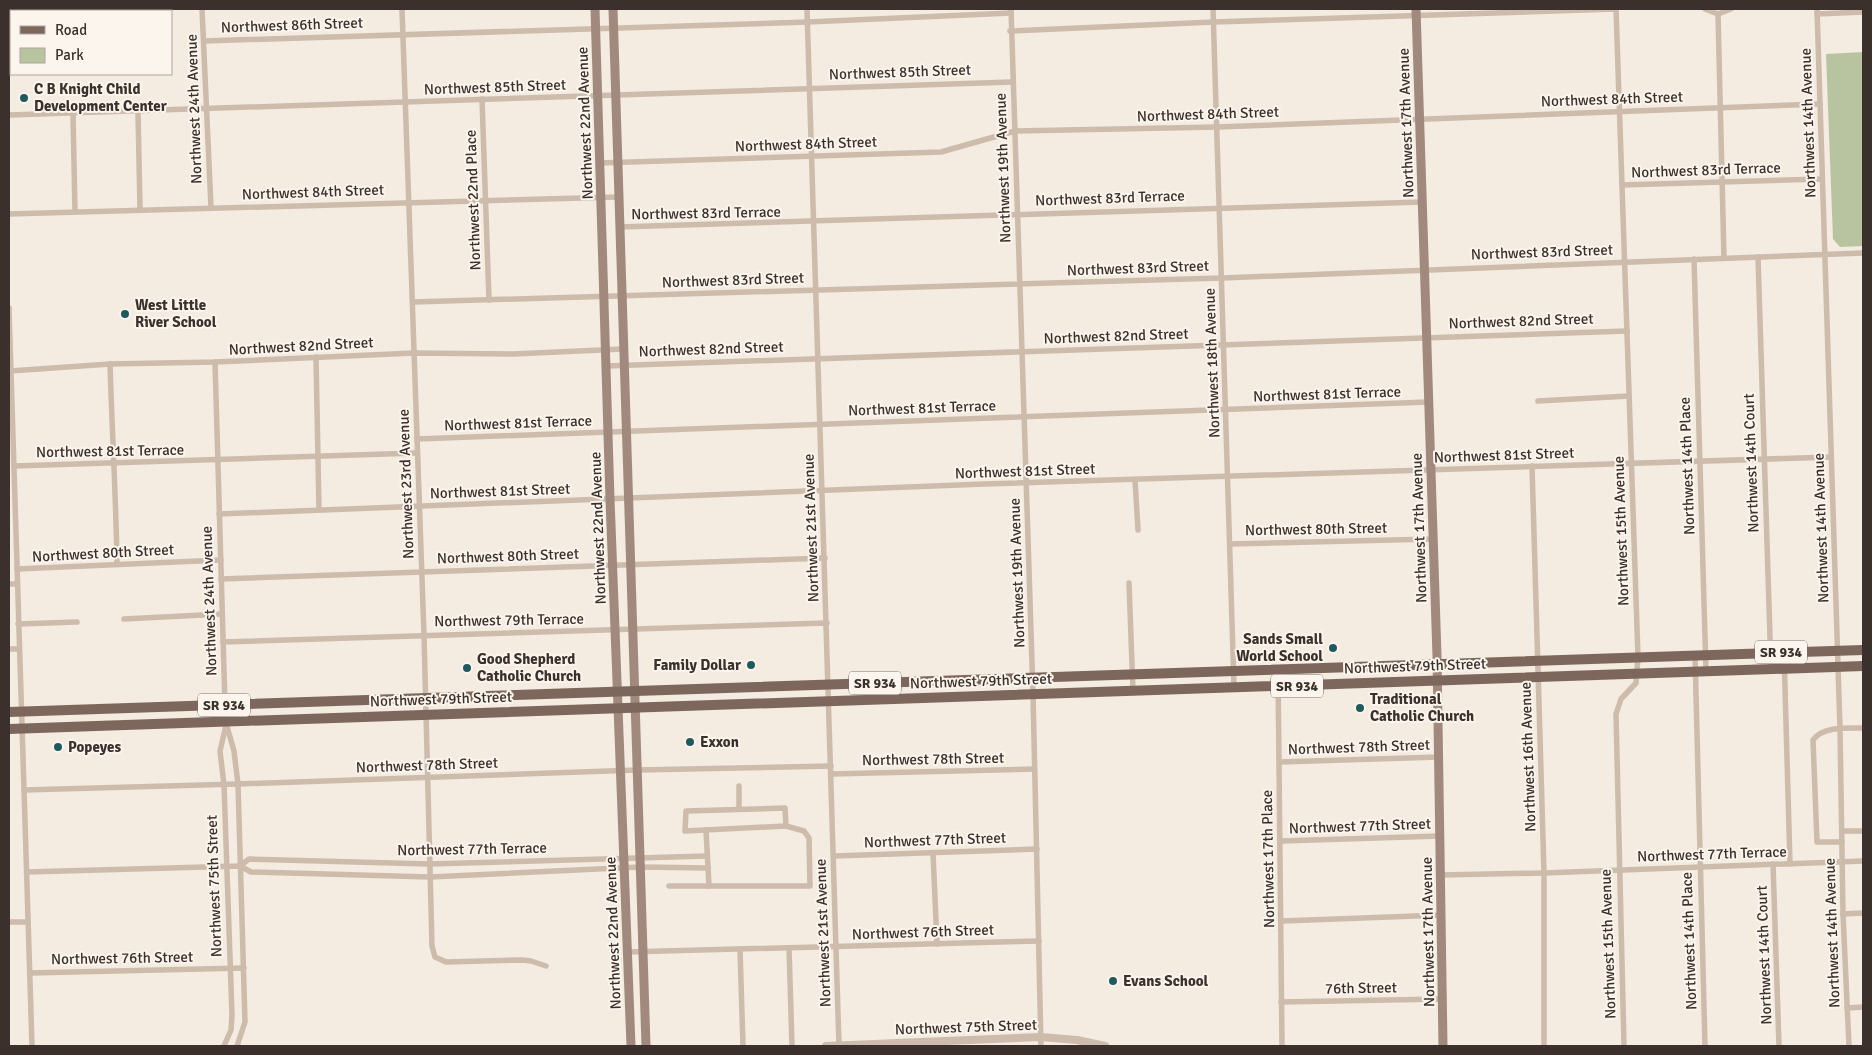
<svg xmlns="http://www.w3.org/2000/svg" width="1872" height="1055" font-family="Signika,sans-serif">
  <style>
    .green { fill: #b8c4a0 }
    .lines { fill: none; stroke-linecap: round; stroke-linejoin: round }
    .minor { stroke: #cdbbac; stroke-width: 5.5 }
    .tertiary { stroke: #cdbbac; stroke-width: 8 }
    .secondary { stroke: #a18a7d; stroke-width: 9 }
    .primary { stroke: #7d675c; stroke-width: 10 }
    .poi-dot { fill: #1f5a5e; stroke: #fbf5ee; stroke-width: 2 }
    .labels { text-anchor: middle; dominant-baseline: central; stroke-width: 4; stroke-linejoin: round; paint-order: stroke }
    .shield { fill: #fbf5ee; stroke: #756b66; stroke-width: 1 }
    .shield-label { font-size: 14px; font-weight: bold; fill: #3b302b }
    .street-label { font-size: 15px; fill: #3b302b; stroke: #fbf5ee }
    .poi-label { font-size: 15px; font-weight: bold; fill: #3b302b; stroke: #fbf5ee; text-anchor: start }
  </style>
  <rect width="100%" height="100%" fill="#f4ebe1"/>
  <!-- green -->
  <path class="green" d="M1863 52V246L1840 247 1833 239 1826 54Z"/>
  <g class="lines">
    <!-- minor -->
    <g class="minor">
      <path d="M202 9 211 207"/>
      <path d="M402 9 424 635 432 946 435 957 446 962 522 960 531 961 546 966"/>
      <path d="M807 9 839 1046"/>
      <path d="M1011 9 1033 694 1041 1046"/>
      <path d="M1213 9 1234 687"/>
      <path d="M1616 9 1638 657 1636 683 1621 699 1616 714 1624 1046"/>
      <path d="M1705 9 1718 14 1731 9"/>
      <path d="M1817 9 1840 728 1843 914 1849 1046"/>
      <path d="M75 11 154 9"/>
      <path d="M9 13H11"/>
      <path d="M1718 14 1724 258"/>
      <path d="M1817 14 1863 12"/>
      <path d="M1010 31 1214 22 1616 9"/>
      <path d="M204 41 808 22 1011 13"/>
      <path d="M482 99 489 300"/>
      <path d="M138 112 140 210"/>
      <path d="M73 114 75 212"/>
      <path d="M9 115 1012 82"/>
      <path d="M599 163 941 152 1015 131 1217 127 1820 104"/>
      <path d="M1622 185 1822 179"/>
      <path d="M9 214 618 197"/>
      <path d="M619 227 1422 202"/>
      <path d="M1758 257 1771 669"/>
      <path d="M1694 259 1706 671"/>
      <path d="M413 302 1222 278 1863 253"/>
      <path d="M9 308 32 1046"/>
      <path d="M316 357 319 510"/>
      <path d="M215 362 225 705 226 723 234 751 238 784 245 1022 237 1046"/>
      <path d="M110 364C112 431 116 497 117 564"/>
      <path d="M606 366 1627 331"/>
      <path d="M10 371 110 364 215 362 414 353 513 354 623 349"/>
      <path d="M1538 401 1629 396"/>
      <path d="M417 439 1429 402"/>
      <path d="M14 466 417 453"/>
      <path d="M1532 466 1544 873V1046"/>
      <path d="M1135 480 1138 530"/>
      <path d="M219 514 984 484 1831 457"/>
      <path d="M1230 544 1433 539"/>
      <path d="M17 569 221 560"/>
      <path d="M221 579 825 558"/>
      <path d="M1129 583 1133 691"/>
      <path d="M9 584H17"/>
      <path d="M124 619 222 614"/>
      <path d="M18 624 77 622"/>
      <path d="M223 642 827 623"/>
      <path d="M9 649H19"/>
      <path d="M1784 652 1790 864"/>
      <path d="M1695 655 1705 1046"/>
      <path d="M1278 671 1282 1046"/>
      <path d="M1280 762 1439 757"/>
      <path d="M831 774 1034 769"/>
      <path d="M739 786V809"/>
      <path d="M24 790 238 784 637 770 831 766"/>
      <path d="M706 830 709 886"/>
      <path d="M1842 831H1863"/>
      <path d="M1281 841 1440 836"/>
      <path d="M1842 842H1817L1813 740C1823 726 1847 728 1863 728"/>
      <path d="M933 853 937 944"/>
      <path d="M834 856 1037 849"/>
      <path d="M1773 864 1779 1046"/>
      <path d="M240 866 249 859 429 864 707 856"/>
      <path d="M27 872 240 866 251 872 430 877 640 867 708 868"/>
      <path d="M1441 875 1544 873 1863 861"/>
      <path d="M669 886H810L809 838 804 831 786 826 685 831 686 811 785 808 786 826"/>
      <path d="M1843 914 1863 913"/>
      <path d="M1282 921 1442 915"/>
      <path d="M9 922H28"/>
      <path d="M789 948 792 1046"/>
      <path d="M740 949 743 1046"/>
      <path d="M627 952 1039 941"/>
      <path d="M30 973 244 968"/>
      <path d="M1281 1002 1442 999"/>
      <path d="M1847 1008 1863 1007"/>
      <path d="M224 1046 231 1030 232 1015 224 785 220 751 226 725"/>
    </g>
    <!-- tertiary -->
    <path class="tertiary" d="M826 1046 1041 1037 1077 1040 1105 1046"/>
    <!-- secondary -->
    <g class="secondary">
      <path d="M595 9 610 499 631 1046"/>
      <path d="M613 9 646 1046"/>
      <path d="M1416 9 1437 656 1443 1046"/>
    </g>
    <!-- primary -->
    <g class="primary">
      <path d="M9 712 1863 650"/>
      <path d="M9 729 1863 666"/>
    </g>
  </g>
  <!-- markers -->
  <g class="poi-dot">
    <circle cx="24" cy="98" r="5"/>
    <circle cx="125" cy="314" r="5"/>
    <circle cx="1333" cy="648" r="5"/>
    <circle cx="751" cy="665" r="5"/>
    <circle cx="467" cy="668" r="5"/>
    <circle cx="1360" cy="708" r="5"/>
    <circle cx="690" cy="742" r="5"/>
    <circle cx="58" cy="747" r="5"/>
    <circle cx="1113" cy="981" r="5"/>
  </g>
  <g class="labels">
    <!-- shield labels -->
    <g class="shield">
      <rect x="1755" y="640.5" width="52" height="23" rx="4"/>
      <rect x="849" y="671.5" width="52" height="23" rx="4"/>
      <rect x="1271" y="674.5" width="52" height="23" rx="4"/>
      <rect x="198" y="693.5" width="52" height="23" rx="4"/>
    </g>
    <g class="shield-label">
      <text x="1781" y="652">SR 934</text>
      <text x="875" y="683">SR 934</text>
      <text x="1297" y="686">SR 934</text>
      <text x="224" y="705">SR 934</text>
    </g>
    <!-- street labels -->
    <g class="street-label">
      <text transform="translate(292 25) rotate(-2)">Northwest 86th Street</text>
      <text transform="translate(900 72) rotate(-2)">Northwest 85th Street</text>
      <text transform="translate(495 87) rotate(-2)">Northwest 85th Street</text>
      <text transform="translate(1612 99) rotate(-2)">Northwest 84th Street</text>
      <text transform="translate(194 109) rotate(-92)">Northwest 24th Avenue</text>
      <text transform="translate(1208 114) rotate(-2)">Northwest 84th Street</text>
      <text transform="translate(585 123) rotate(-92)">Northwest 22nd Avenue</text>
      <text transform="translate(1406 123) rotate(-92)">Northwest 17th Avenue</text>
      <text transform="translate(1808 123) rotate(-92)">Northwest 14th Avenue</text>
      <text transform="translate(806 144) rotate(-2)">Northwest 84th Street</text>
      <text transform="translate(1003 168) rotate(-92)">Northwest 19th Avenue</text>
      <text transform="translate(1706 170) rotate(-2)">Northwest 83rd Terrace</text>
      <text transform="translate(313 192) rotate(-2)">Northwest 84th Street</text>
      <text transform="translate(1110 198) rotate(-2)">Northwest 83rd Terrace</text>
      <text transform="translate(473 200) rotate(-92)">Northwest 22nd Place</text>
      <text transform="translate(706 213) rotate(-1)">Northwest 83rd Terrace</text>
      <text transform="translate(1542 252) rotate(-2)">Northwest 83rd Street</text>
      <text transform="translate(1138 268) rotate(-2)">Northwest 83rd Street</text>
      <text transform="translate(733 280) rotate(-2)">Northwest 83rd Street</text>
      <text transform="translate(1521 321) rotate(-2)">Northwest 82nd Street</text>
      <text transform="translate(1116 336) rotate(-2)">Northwest 82nd Street</text>
      <text transform="translate(301 346) rotate(-3)">Northwest 82nd Street</text>
      <text transform="translate(711 349) rotate(-2)">Northwest 82nd Street</text>
      <text transform="translate(1212 363) rotate(-92)">Northwest 18th Avenue</text>
      <text transform="translate(1327 394) rotate(-2)">Northwest 81st Terrace</text>
      <text transform="translate(922 408) rotate(-2)">Northwest 81st Terrace</text>
      <text transform="translate(518 423) rotate(-2)">Northwest 81st Terrace</text>
      <text transform="translate(110 451) rotate(-1)">Northwest 81st Terrace</text>
      <text transform="translate(1504 455) rotate(-2)">Northwest 81st Street</text>
      <text transform="translate(1751 463) rotate(-92)">Northwest 14th Court</text>
      <text transform="translate(1687 466) rotate(-92)">Northwest 14th Place</text>
      <text transform="translate(1025 471) rotate(-2)">Northwest 81st Street</text>
      <text transform="translate(406 484) rotate(-92)">Northwest 23rd Avenue</text>
      <text transform="translate(500 491) rotate(-2)">Northwest 81st Street</text>
      <text transform="translate(598 528) rotate(-92)">Northwest 22nd Avenue</text>
      <text transform="translate(811 528) rotate(-92)">Northwest 21st Avenue</text>
      <text transform="translate(1419 528) rotate(-92)">Northwest 17th Avenue</text>
      <text transform="translate(1821 528) rotate(-92)">Northwest 14th Avenue</text>
      <text transform="translate(1316 529) rotate(-1)">Northwest 80th Street</text>
      <text transform="translate(1621 531) rotate(-92)">Northwest 15th Avenue</text>
      <text transform="translate(103 553) rotate(-3)">Northwest 80th Street</text>
      <text transform="translate(508 556) rotate(-2)">Northwest 80th Street</text>
      <text transform="translate(1017 573) rotate(-92)">Northwest 19th Avenue</text>
      <text transform="translate(209 601) rotate(-92)">Northwest 24th Avenue</text>
      <text transform="translate(509 620) rotate(-1)">Northwest 79th Terrace</text>
      <text transform="translate(1415 666) rotate(-2)">Northwest 79th Street</text>
      <text transform="translate(981 681) rotate(-2)">Northwest 79th Street</text>
      <text transform="translate(441 699) rotate(-2)">Northwest 79th Street</text>
      <text transform="translate(1359 747) rotate(-2)">Northwest 78th Street</text>
      <text transform="translate(1528 757) rotate(-92)">Northwest 16th Avenue</text>
      <text transform="translate(933 759) rotate(-1)">Northwest 78th Street</text>
      <text transform="translate(427 765) rotate(-2)">Northwest 78th Street</text>
      <text transform="translate(1360 826) rotate(-2)">Northwest 77th Street</text>
      <text transform="translate(935 840) rotate(-2)">Northwest 77th Street</text>
      <text transform="translate(472 849) rotate(-1)">Northwest 77th Terrace</text>
      <text transform="translate(1712 854) rotate(-2)">Northwest 77th Terrace</text>
      <text transform="translate(1268 859) rotate(-91)">Northwest 17th Place</text>
      <text transform="translate(214 886) rotate(-92)">Northwest 75th Street</text>
      <text transform="translate(923 932) rotate(-2)">Northwest 76th Street</text>
      <text transform="translate(1428 932) rotate(-91)">Northwest 17th Avenue</text>
      <text transform="translate(613 933) rotate(-92)">Northwest 22nd Avenue</text>
      <text transform="translate(823 933) rotate(-92)">Northwest 21st Avenue</text>
      <text transform="translate(1832 933) rotate(-92)">Northwest 14th Avenue</text>
      <text transform="translate(1689 941) rotate(-92)">Northwest 14th Place</text>
      <text transform="translate(1608 944) rotate(-92)">Northwest 15th Avenue</text>
      <text transform="translate(1764 955) rotate(-92)">Northwest 14th Court</text>
      <text transform="translate(122 958) rotate(-1)">Northwest 76th Street</text>
      <text transform="translate(1361 988) rotate(-1)">76th Street</text>
      <text transform="translate(966 1027) rotate(-2)">Northwest 75th Street</text>
    </g>
    <!-- poi labels -->
    <g class="poi-label">
      <text x="34" y="89">C B Knight Child<tspan x="34" dy="17">Development Center</tspan></text>
      <text x="135" y="305">West Little<tspan x="135" dy="17">River School</tspan></text>
      <text x="1323" y="639" text-anchor="end">Sands Small<tspan x="1323" dy="17">World School</tspan></text>
      <text x="477" y="659">Good Shepherd<tspan x="477" dy="17">Catholic Church</tspan></text>
      <text x="741" y="665" text-anchor="end">Family Dollar</text>
      <text x="1370" y="699">Traditional<tspan x="1370" dy="17">Catholic Church</tspan></text>
      <text x="700" y="742">Exxon</text>
      <text x="68" y="747">Popeyes</text>
      <text x="1123" y="981">Evans School</text>
    </g>
  </g>
  <!-- border -->
  <rect width="1872" height="1055" fill="none" stroke="#3b302b" stroke-width="20"/>
  <!-- legend -->
  <rect x="10" y="10" width="162" height="65" fill="#fbf5ee" stroke="#aea6a0"/>
  <rect x="20" y="26" width="25" height="8" fill="#7d675c" stroke="#aea6a0"/>
  <text x="55" y="35" font-size="15" fill="#3b302b">Road</text>
  <rect x="20" y="48" width="25" height="15" fill="#b8c4a0" stroke="#aea6a0"/>
  <text x="55" y="60" font-size="15" fill="#3b302b">Park</text>
</svg>
